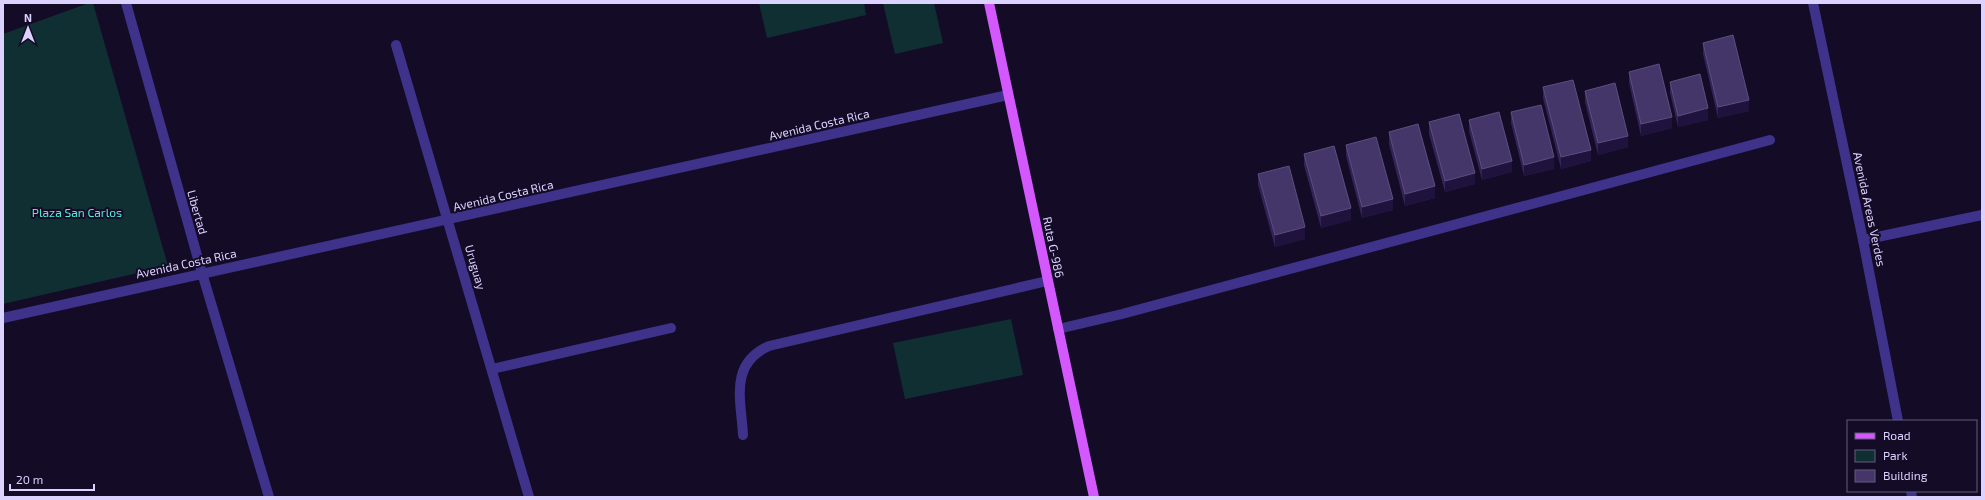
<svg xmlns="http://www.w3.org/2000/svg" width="1985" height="500" font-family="'Exo 2',sans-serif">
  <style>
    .green { fill: #0f2f32 }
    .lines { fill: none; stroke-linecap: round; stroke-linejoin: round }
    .service { stroke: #3f328b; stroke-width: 10 }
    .minor { stroke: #3f328b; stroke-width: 10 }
    .primary { stroke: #d359ff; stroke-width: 10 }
    .wall { fill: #332357 }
    .shaded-wall { fill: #1f123c }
    .building { fill: #453669; stroke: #5d4e80 }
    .labels { text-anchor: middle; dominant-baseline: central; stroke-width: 4; stroke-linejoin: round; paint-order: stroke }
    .street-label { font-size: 12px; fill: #dcd2ff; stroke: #140c27 }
    .park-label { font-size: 12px; fill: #51ecd6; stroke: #140c27 }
  </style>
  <rect width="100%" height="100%" fill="#140c27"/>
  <!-- green -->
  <g class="green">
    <path d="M89 3H93L168 266 3 304V34Z"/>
    <path d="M759 3H864L866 15 767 38Z"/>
    <path d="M883 3H934L943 43 895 54Z"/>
    <path d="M1011 319 1023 375 905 399 893 343Z"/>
  </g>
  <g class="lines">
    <!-- service -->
    <path class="service" d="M743 435C741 399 729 364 769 346L1047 281"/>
    <!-- minor -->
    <g class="minor">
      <path d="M126 3 202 273 269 497"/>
      <path d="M1813 3 1863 240 1898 421"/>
      <path d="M396 45 529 497"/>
      <path d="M1863 240 1982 215"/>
      <path d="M3 318 1008 95"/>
      <path d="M1058 329 1122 314 1770 140"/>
      <path d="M492 369 671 328"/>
      <path d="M1911 491 1912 497"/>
    </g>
    <!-- primary -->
    <path class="primary" d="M989 3 1094 497"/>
  </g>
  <!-- wall -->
  <g class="wall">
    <path d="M1703 43 1749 111 1718 118 1703 54Z"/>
    <path d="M1629 72 1672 128 1641 136 1629 83Z"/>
    <path d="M1670 82 1708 120 1678 127 1670 93Z"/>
    <path d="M1543 87 1591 161 1561 169 1543 98Z"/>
    <path d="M1585 91 1628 147 1598 155 1585 102Z"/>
    <path d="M1511 112 1554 169 1524 176 1511 123Z"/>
    <path d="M1469 120 1512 172 1482 180 1469 131Z"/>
    <path d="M1429 122 1475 184 1445 192 1429 134Z"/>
    <path d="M1389 132 1435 198 1405 206 1389 144Z"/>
    <path d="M1346 145 1393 210 1362 218 1346 156Z"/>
    <path d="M1304 154 1351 220 1321 228 1304 165Z"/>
    <path d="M1258 174 1305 239 1275 247 1258 185Z"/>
  </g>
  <!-- shaded-wall -->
  <g class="shaded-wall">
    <path d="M1749 100V111L1718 118V107Z"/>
    <path d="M1708 108V120L1678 127V116Z"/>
    <path d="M1672 117V128L1641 136V124Z"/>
    <path d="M1628 136V147L1598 155V143Z"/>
    <path d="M1591 150V161L1561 169V157Z"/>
    <path d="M1554 157V169L1524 176V165Z"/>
    <path d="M1512 161V172L1482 180V169Z"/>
    <path d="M1475 173V184L1445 192V181Z"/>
    <path d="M1435 186V198L1405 206V194Z"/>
    <path d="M1393 199V210L1362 218V207Z"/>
    <path d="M1351 208V220L1321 228V216Z"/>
    <path d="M1305 227V239L1275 247V235Z"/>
  </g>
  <!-- building -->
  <g class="building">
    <path d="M1733 35 1749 100 1718 107 1703 43Z"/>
    <path d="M1659 64 1672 117 1641 124 1629 72Z"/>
    <path d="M1700 74 1708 108 1678 116 1670 82Z"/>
    <path d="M1573 80 1591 150 1561 157 1543 87Z"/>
    <path d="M1615 83 1628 136 1598 143 1585 91Z"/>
    <path d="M1541 105 1554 157 1524 165 1511 112Z"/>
    <path d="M1499 112 1512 161 1482 169 1469 120Z"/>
    <path d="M1459 114 1475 173 1445 181 1429 122Z"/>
    <path d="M1418 124 1435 186 1405 194 1389 132Z"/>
    <path d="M1376 137 1393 199 1362 207 1346 145Z"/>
    <path d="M1334 146 1351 208 1321 216 1304 154Z"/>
    <path d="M1289 166 1305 227 1275 235 1258 174Z"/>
  </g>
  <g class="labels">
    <!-- street labels -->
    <g class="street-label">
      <text transform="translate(819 124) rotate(-13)">Avenida Costa Rica</text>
      <text transform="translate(503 195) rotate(-13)">Avenida Costa Rica</text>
      <text transform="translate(1870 209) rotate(78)">Avenida Areas Verdes</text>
      <text transform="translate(198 212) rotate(74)">Libertad</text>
      <text transform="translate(1054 247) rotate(78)">Ruta G-986</text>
      <text transform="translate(186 263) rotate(-12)">Avenida Costa Rica</text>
      <text transform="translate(476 267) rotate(74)">Uruguay</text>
    </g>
    <!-- park labels -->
    <g class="park-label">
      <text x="77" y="212">Plaza San Carlos</text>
    </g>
  </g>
  <!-- border -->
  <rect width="1985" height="500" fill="none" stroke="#dcd2ff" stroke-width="8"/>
  <!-- legend -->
  <rect x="1847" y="420" width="130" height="72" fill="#140c27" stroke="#645b7d"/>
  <rect x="1855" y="433" width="20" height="6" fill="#d359ff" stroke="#645b7d"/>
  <text x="1883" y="440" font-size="12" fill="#dcd2ff">Road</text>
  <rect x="1855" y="450" width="20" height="12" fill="#0f2f32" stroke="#645b7d"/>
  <text x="1883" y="460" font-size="12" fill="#dcd2ff">Park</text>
  <rect x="1855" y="470" width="20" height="12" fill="#453669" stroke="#645b7d"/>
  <text x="1883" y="480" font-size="12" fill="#dcd2ff">Building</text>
  <!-- north arrow -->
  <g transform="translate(28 28)" stroke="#140c27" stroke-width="3" paint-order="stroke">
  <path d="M0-3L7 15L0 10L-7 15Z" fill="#dcd2ff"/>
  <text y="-6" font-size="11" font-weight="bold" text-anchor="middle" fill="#dcd2ff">N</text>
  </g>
  <!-- scale -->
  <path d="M10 484v6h84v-6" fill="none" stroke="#dcd2ff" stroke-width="2"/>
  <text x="16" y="484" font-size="12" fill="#dcd2ff" stroke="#140c27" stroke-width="3" paint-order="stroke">20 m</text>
</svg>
